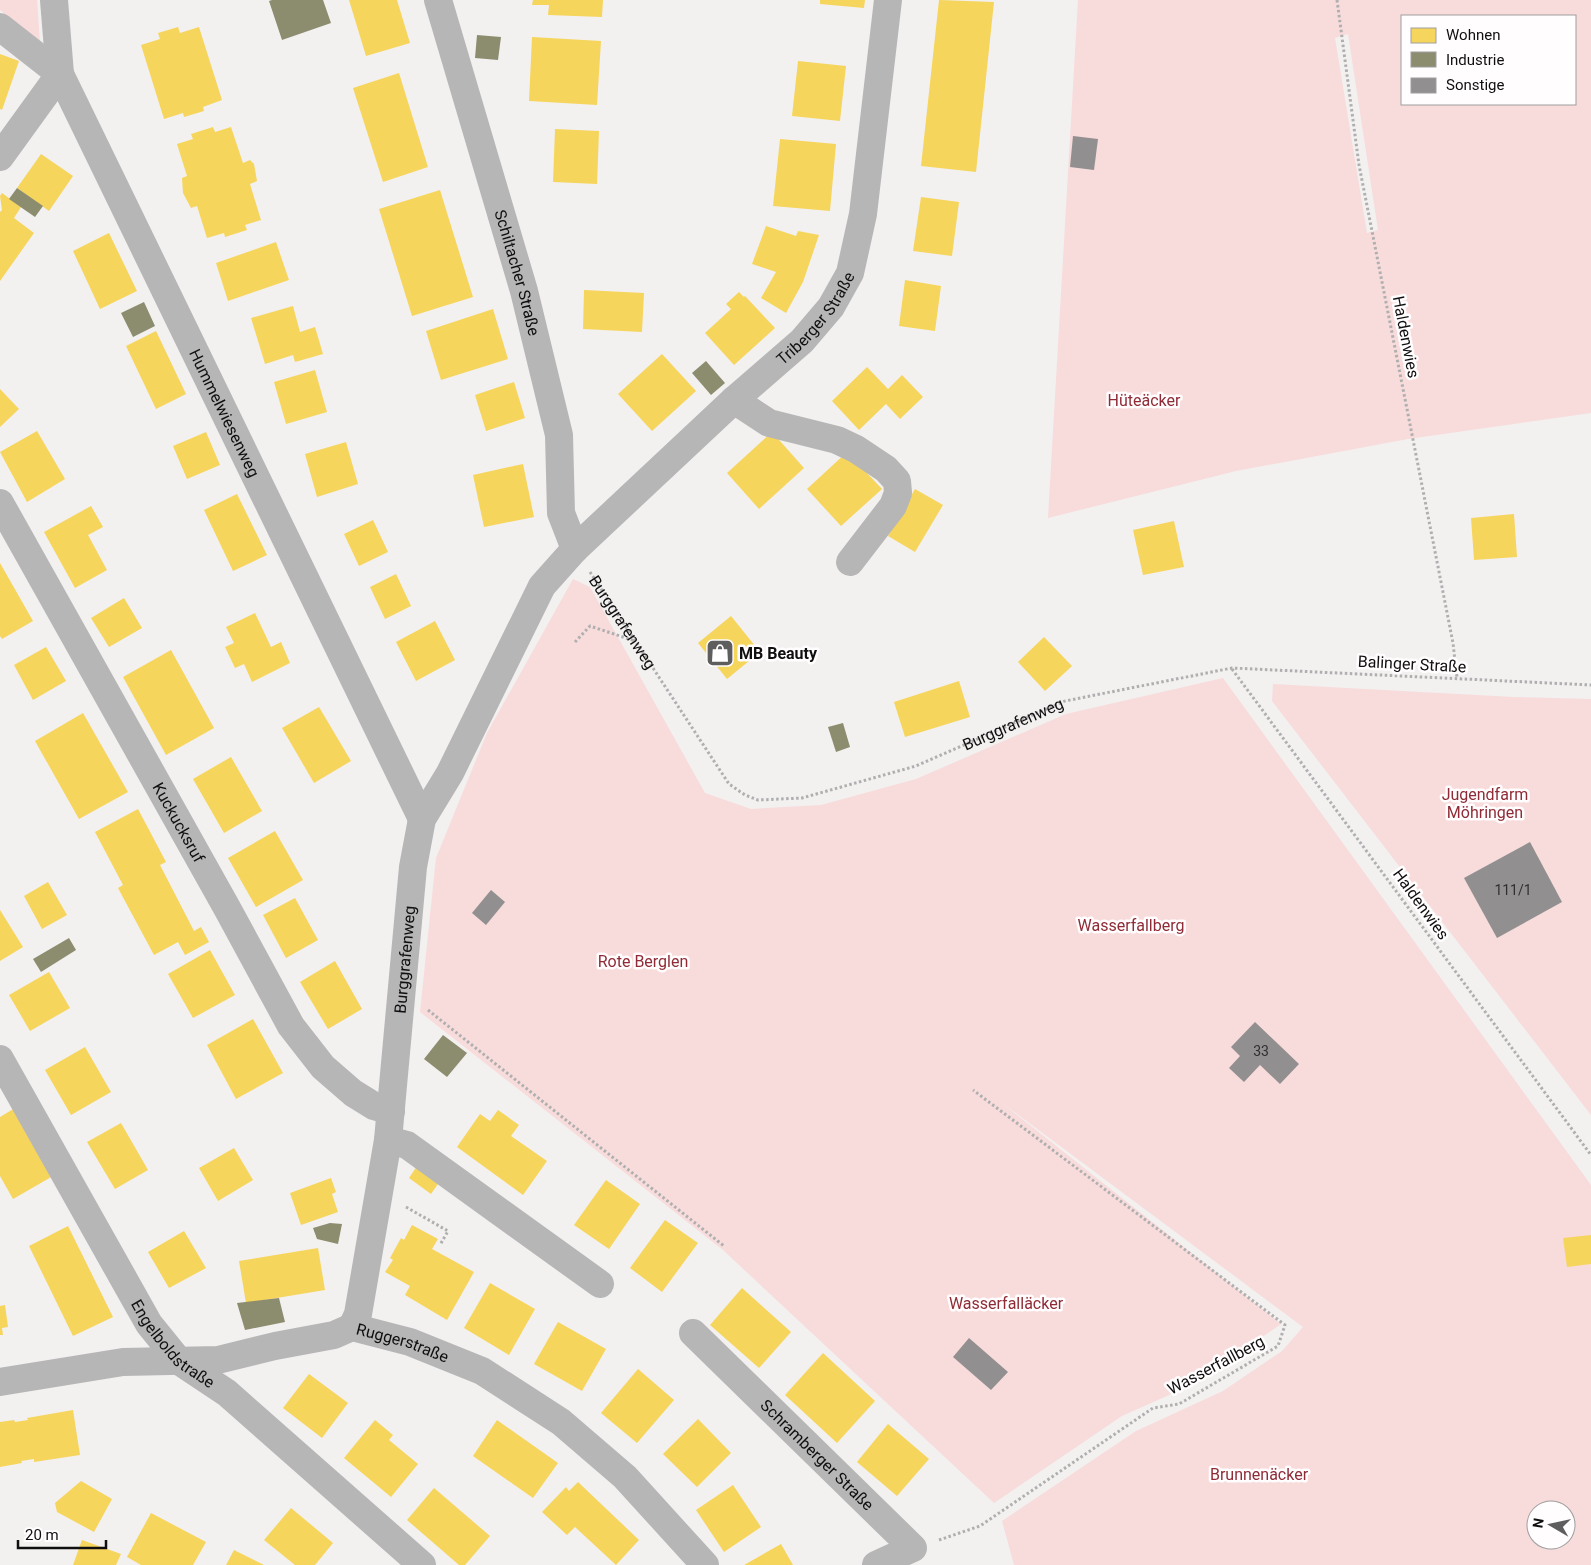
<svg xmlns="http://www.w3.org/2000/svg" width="1591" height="1565" font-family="Roboto,sans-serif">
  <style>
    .green { fill: #f8dbdb; fill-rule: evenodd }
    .homes { fill: #f6d55c }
    .industry { fill: #8c8c6e }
    .building { fill: #918f8f }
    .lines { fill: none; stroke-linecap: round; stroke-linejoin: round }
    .path { stroke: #b0afaf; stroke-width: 3; stroke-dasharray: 2.5 2.5; stroke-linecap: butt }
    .minor { stroke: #b7b6b6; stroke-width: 28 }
    .labels { text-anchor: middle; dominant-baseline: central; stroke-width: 5; stroke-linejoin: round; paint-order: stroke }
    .number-label { font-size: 14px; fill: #302f2f }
    .street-label { font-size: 16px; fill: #100f0f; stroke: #fffdfd }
    .park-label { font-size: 16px; fill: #8f2b36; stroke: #fffdfd }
    .poi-label { font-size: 16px; font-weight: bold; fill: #100f0f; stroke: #fffdfd; text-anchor: start }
  </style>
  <rect width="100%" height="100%" fill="#f3f0f0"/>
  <!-- green -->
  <g class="green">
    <path d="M0 0H37L40 42 0 10Z"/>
    <path d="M1078 0H1591V413L1408 439 1236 471 1048 518ZM1402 16H1575V104H1402ZM1348 34 1378 230 1367 233 1335 38Z"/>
    <path d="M573 579 590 587 705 793 751 809 821 805 916 779 1066 714 1223 678 1591 1185V1565H1014L1002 1521 1136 1431 1223 1391 1282 1351 1303 1327 997 1099 1281 1324 1196 1383 1122 1416 994 1503 723 1250 420 1012 436 858 487 733ZM1536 1510H1566V1540H1536Z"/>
    <path d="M1273 684 1513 697 1591 699V1115L1272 701Z"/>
  </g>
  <!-- homes -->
  <g class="homes">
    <path d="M349 0H397L410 43 366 56Z"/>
    <path d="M533 0H603L602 17 548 15 549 5H532Z"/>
    <path d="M820 0H865L864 8 820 4Z"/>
    <path d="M939 0 994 2 976 172 921 166Z"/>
    <path d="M178 27 180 33 199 27 222 100 203 107 204 111 184 117 183 113 164 119 141 45 160 39 158 33Z"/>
    <path d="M532 37 601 41 597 105 529 101Z"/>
    <path d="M0 54 19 61 2 110 0 109Z"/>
    <path d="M798 61 846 66 840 121 792 116Z"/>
    <path d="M399 73 428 167 383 182 353 88Z"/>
    <path d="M213 127 215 132 231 127 243 163 250 160 254 164 257 181 250 184 261 220 245 225 247 230 225 237 224 233 207 238 197 206 191 208 183 193 182 178 187 176 177 144 193 139 191 134Z"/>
    <path d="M555 129 599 131 597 184 553 182Z"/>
    <path d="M780 139 836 144 830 211 773 206Z"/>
    <path d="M41 154 73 176 49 211 17 188Z"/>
    <path d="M440 190 473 297 412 316 379 209Z"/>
    <path d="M2 193 21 207 14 218 34 233 0 281V212L2 210 0 196Z"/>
    <path d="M921 197 959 202 952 256 913 251Z"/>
    <path d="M766 226 796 236 798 231 819 235 803 282 786 313 761 298 776 272 752 264Z"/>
    <path d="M109 233 137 291 100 309 73 251Z"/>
    <path d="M276 242 289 280 228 301 216 263Z"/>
    <path d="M905 280 941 286 935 331 899 326Z"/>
    <path d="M584 290 644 293 642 332 583 329Z"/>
    <path d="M739 292 744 297 745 296 775 328 734 365 705 333 731 309 726 304Z"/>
    <path d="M293 306 300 332 315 327 323 354 295 362 293 355 265 364 251 318Z"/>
    <path d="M493 309 508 359 441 380 426 331Z"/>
    <path d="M156 331 186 394 156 409 126 346Z"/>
    <path d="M662 354 696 391 652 431 618 394Z"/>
    <path d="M867 367 888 389 902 375 923 397 900 419 886 404 859 430 832 401Z"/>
    <path d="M315 370 327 412 286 424 274 382Z"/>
    <path d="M514 382 525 418 486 431 475 395Z"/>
    <path d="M0 389 19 409 0 427Z"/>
    <path d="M37 431 65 479 27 502 0 452Z"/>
    <path d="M206 432 220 465 187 479 173 446Z"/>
    <path d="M772 432 804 468 759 509 727 473Z"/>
    <path d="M346 442 358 484 317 497 305 454Z"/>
    <path d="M847 452 882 489 841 526 807 489Z"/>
    <path d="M523 464 534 517 484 527 473 475Z"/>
    <path d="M915 489 943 505 915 552 888 536Z"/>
    <path d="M237 494 267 555 233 571 204 510Z"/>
    <path d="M91 506 103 527 88 535 107 570 75 588 44 532Z"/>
    <path d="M1514 514 1517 557 1474 560 1471 518Z"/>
    <path d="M373 520 388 552 359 566 344 534Z"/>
    <path d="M1174 521 1184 567 1143 575 1133 530Z"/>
    <path d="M0 563 33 621 2 639 0 636Z"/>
    <path d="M396 574 411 606 385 619 370 587Z"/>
    <path d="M124 598 142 628 109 647 91 618Z"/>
    <path d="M255 613 271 647 281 642 290 663 252 682 244 664 235 668 225 647 234 643 226 627Z"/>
    <path d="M731 616 760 652 727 679 698 643Z"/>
    <path d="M435 621 455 660 416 681 396 642Z"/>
    <path d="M1044 637 1072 666 1045 691 1018 662Z"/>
    <path d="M46 647 66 681 33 700 14 665Z"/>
    <path d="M171 650 214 728 166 755 123 677Z"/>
    <path d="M959 681 970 717 905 737 894 702Z"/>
    <path d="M319 707 351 761 314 783 282 728Z"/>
    <path d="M83 713 128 792 79 819 35 741Z"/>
    <path d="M231 757 262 811 224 833 193 779Z"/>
    <path d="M138 809 166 862 160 865 194 931 201 927 209 942 185 955 178 942 154 955 118 888 123 885 95 832Z"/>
    <path d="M275 831 303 880 256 907 228 858Z"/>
    <path d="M48 882 67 915 42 929 24 896Z"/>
    <path d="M295 898 318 940 286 958 263 915Z"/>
    <path d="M0 910 23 947 0 961Z"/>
    <path d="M210 950 235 995 193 1018 168 974Z"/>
    <path d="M335 961 362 1009 328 1029 300 982Z"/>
    <path d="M49 972 70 1008 30 1031 9 995Z"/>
    <path d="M253 1019 283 1073 236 1099 207 1045Z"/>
    <path d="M85 1047 111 1092 71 1115 45 1070Z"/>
    <path d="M15 1108 53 1176 13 1199 0 1176V1117Z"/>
    <path d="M498 1110 519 1125 511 1136 547 1161 523 1195 457 1147 480 1114 490 1121Z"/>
    <path d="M121 1123 148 1170 115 1189 87 1142Z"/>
    <path d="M234 1148 253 1180 218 1201 199 1168Z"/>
    <path d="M417 1166 440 1181 431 1194 409 1178Z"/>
    <path d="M331 1178 336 1192 332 1194 338 1212 301 1225 290 1193Z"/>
    <path d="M606 1180 640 1204 609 1249 574 1225Z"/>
    <path d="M665 1220 698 1243 662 1292 630 1268Z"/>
    <path d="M412 1225 438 1239 432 1249 474 1272 447 1320 405 1295 410 1286 385 1272 393 1260 390 1258 401 1238 404 1240Z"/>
    <path d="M68 1226 113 1317 73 1336 29 1246Z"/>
    <path d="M184 1231 206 1268 169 1288 148 1252Z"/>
    <path d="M1591 1235V1264L1567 1267 1563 1238Z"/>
    <path d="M318 1248 325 1290 246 1303 239 1261Z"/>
    <path d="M490 1283 535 1309 509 1355 464 1328Z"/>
    <path d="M742 1288 791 1332 759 1368 710 1325Z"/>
    <path d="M5 1305 8 1327 2 1328 3 1335H0V1306Z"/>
    <path d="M558 1322 606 1349 582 1391 534 1364Z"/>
    <path d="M823 1353 875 1401 837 1443 785 1395Z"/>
    <path d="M638 1369 674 1400 637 1443 601 1413Z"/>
    <path d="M309 1374 348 1403 322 1438 283 1408Z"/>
    <path d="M73 1410 80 1455 34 1462V1459L21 1461 22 1463 0 1467V1422L14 1420 15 1422 28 1420 27 1418Z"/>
    <path d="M698 1419 731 1453 697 1487 663 1454Z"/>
    <path d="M375 1420 393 1435 389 1440 418 1464 391 1497 344 1458Z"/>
    <path d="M497 1420 558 1463 533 1498 473 1456Z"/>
    <path d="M888 1424 929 1459 897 1496 857 1462Z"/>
    <path d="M81 1481 112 1499 94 1532 57 1512 55 1503Z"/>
    <path d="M578 1482 639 1540 616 1565 575 1527 567 1535 542 1512 566 1487 569 1491Z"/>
    <path d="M733 1485 761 1527 724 1552 696 1510Z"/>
    <path d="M434 1488 490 1536 465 1565H459L407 1520Z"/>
    <path d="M291 1508 333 1543 315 1565H295L264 1540Z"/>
    <path d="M151 1513 206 1542 193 1565H141L127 1557Z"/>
    <path d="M82 1540 121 1554 116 1565H73Z"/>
    <path d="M781 1544 793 1565H744Z"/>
    <path d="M234 1550 264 1565H226Z"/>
  </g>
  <!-- industry -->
  <g class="industry">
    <path d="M272 0H323L331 23 282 40 269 1Z"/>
    <path d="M477 35 501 37 498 60 475 58Z"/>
    <path d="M17 188 43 206 35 217 9 199Z"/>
    <path d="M144 302 155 326 133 337 121 313Z"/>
    <path d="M706 361 725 383 711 395 692 373Z"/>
    <path d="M843 723 850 747 836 752 828 727Z"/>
    <path d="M69 938 76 950 41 972 33 959Z"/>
    <path d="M443 1035 467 1053 447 1077 424 1059Z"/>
    <path d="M330 1223 342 1224 338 1244 317 1239 313 1228Z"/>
    <path d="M279 1298 285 1322 245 1330 237 1303Z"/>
  </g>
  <!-- building -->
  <g class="building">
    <path d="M1073 136 1098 139 1094 170 1070 167Z"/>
    <path d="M1530 842 1562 902 1497 938 1464 878Z"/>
    <path d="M491 890 505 902 486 925 472 913Z"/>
    <path d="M1255 1022 1299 1064 1280 1084 1260 1065 1244 1082 1229 1068 1240 1056 1231 1047Z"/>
    <path d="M969 1338 1008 1372 991 1390 953 1357Z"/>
  </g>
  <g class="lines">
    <!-- path -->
    <g class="path">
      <path d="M1337 0 1359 165 1453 643 1457 678"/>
      <path id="s1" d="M590 572 729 784 745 795 758 800 802 798 916 766 1065 701 1232 668 1591 685"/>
      <path d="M575 642 590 626 635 641"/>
      <path d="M1232 669 1591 1155"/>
      <path d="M428 1010 724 1246"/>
      <path d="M406 1207 448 1231 440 1245"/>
      <path d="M939 1540 980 1526 1153 1408 1179 1404 1278 1346 1285 1325 973 1090"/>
    </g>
    <!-- minor -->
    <g class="minor">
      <path id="s2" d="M54 0 60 74 422 819"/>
      <path id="s3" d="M438 0 524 291 559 435 561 513 575 549"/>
      <path d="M0 27 60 74"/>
      <path d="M0 157 60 74"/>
      <path d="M734 400 769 423 837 440 856 449 886 469 897 481 898 493 893 506 850 562"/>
      <path id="s4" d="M0 503 227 908 291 1026 323 1067 353 1093 374 1106 391 1111"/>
      <path id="s5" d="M0 1059 149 1324 179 1361 227 1393 422 1565"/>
      <path d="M388 1140 407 1145 600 1284"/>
      <path id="s6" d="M352 1327 358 1314 388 1140 413 867 422 819 450 773 542 586 575 549 734 400 802 341 831 307 850 273 863 214 888 0"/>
      <path id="s7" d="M693 1333 913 1548 876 1565"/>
      <path id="s8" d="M0 1382 123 1362 218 1360 275 1346 334 1335 352 1327 410 1342 482 1371 561 1422 625 1477 705 1565"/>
    </g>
  </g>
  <!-- icons -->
  <defs>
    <symbol id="shop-square" viewBox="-11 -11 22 22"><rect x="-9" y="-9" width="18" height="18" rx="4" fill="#5f5e5e" stroke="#fffdfd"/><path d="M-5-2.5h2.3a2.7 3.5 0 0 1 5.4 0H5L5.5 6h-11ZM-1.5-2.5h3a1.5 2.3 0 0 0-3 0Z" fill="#fff"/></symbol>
  </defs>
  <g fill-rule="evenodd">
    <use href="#shop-square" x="704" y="637" width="32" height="32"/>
  </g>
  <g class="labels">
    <!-- number labels -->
    <g class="number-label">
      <text x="1513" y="890">111/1</text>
      <text x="1261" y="1051">33</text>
    </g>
    <!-- street labels -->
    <g class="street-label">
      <text stroke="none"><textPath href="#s3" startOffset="284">Schiltacher Straße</textPath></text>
      <text stroke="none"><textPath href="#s6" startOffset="1160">Triberger Straße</textPath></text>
      <text transform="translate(1406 337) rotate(79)">Haldenwies</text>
      <text stroke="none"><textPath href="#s2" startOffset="451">Hummelwiesenweg</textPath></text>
      <text stroke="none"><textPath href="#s1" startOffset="60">Burggrafenweg</textPath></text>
      <text transform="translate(1412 664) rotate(3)">Balinger Straße</text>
      <text stroke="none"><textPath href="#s1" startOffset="555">Burggrafenweg</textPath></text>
      <text stroke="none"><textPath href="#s4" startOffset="366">Kuckucksruf</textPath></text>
      <text transform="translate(1421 904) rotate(54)">Haldenwies</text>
      <text stroke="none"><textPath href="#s6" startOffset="372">Burggrafenweg</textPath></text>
      <text stroke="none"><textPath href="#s5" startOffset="335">Engelboldstraße</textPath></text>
      <text stroke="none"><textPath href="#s8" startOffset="411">Ruggerstraße</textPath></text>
      <text transform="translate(1216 1365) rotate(-28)">Wasserfallberg</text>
      <text stroke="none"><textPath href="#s7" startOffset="174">Schramberger Straße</textPath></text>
    </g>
    <!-- park labels -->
    <g class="park-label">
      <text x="1144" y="400">Hüteäcker</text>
      <text x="1485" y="794">Jugendfarm<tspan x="1485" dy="18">Möhringen</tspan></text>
      <text x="1131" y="925">Wasserfallberg</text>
      <text x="643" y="961">Rote Berglen</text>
      <text x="1006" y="1303">Wasserfalläcker</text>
      <text x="1259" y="1474">Brunnenäcker</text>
    </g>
    <!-- poi labels -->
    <g class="poi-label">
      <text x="739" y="653">MB Beauty</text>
    </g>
  </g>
  <!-- legend -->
  <rect x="1401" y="15" width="175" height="90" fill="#fffdfd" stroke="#9f9e9e"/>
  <rect x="1411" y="28" width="25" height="15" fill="#f6d55c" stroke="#9f9e9e"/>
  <text x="1446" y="40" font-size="15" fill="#100f0f">Wohnen</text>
  <rect x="1411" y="52" width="25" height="15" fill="#8c8c6e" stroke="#9f9e9e"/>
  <text x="1446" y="65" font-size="15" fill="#100f0f">Industrie</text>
  <rect x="1411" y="78" width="25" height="15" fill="#918f8f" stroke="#9f9e9e"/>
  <text x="1446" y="90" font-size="15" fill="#100f0f">Sonstige</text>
  <!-- north arrow -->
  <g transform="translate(1551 1525) rotate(279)"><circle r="24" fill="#fffdfd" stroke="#9f9e9e"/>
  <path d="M0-4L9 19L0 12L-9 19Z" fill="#5f5e5e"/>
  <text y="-8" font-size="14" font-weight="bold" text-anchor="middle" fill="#100f0f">N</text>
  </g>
  <!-- scale -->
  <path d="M18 1540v8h88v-8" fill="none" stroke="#100f0f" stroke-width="2.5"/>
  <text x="25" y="1540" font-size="15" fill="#100f0f" stroke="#fffdfd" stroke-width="4" paint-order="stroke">20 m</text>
</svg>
